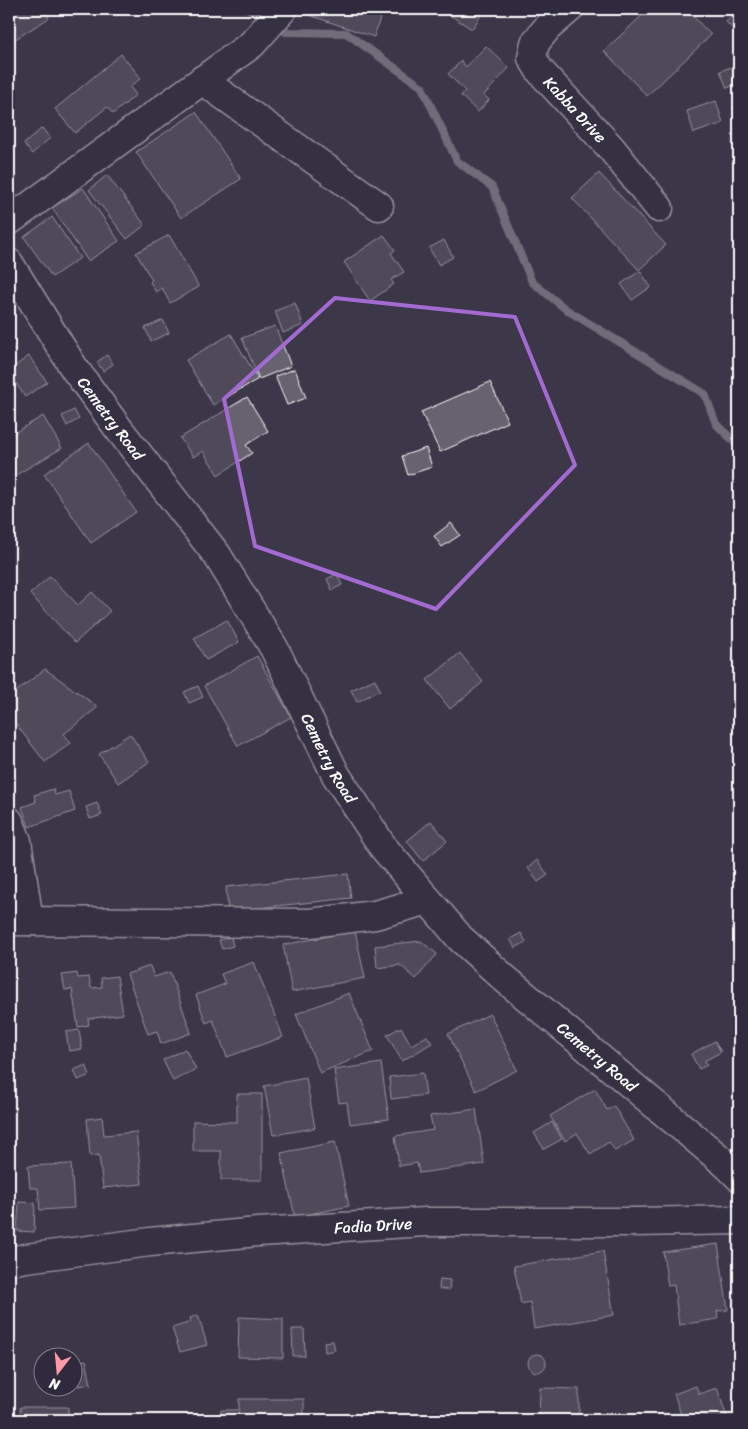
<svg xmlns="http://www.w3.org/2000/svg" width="748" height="1429" font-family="Sriracha,sans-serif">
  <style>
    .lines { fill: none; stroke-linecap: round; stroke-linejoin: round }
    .stream { stroke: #afadb4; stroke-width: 8 }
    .building { fill: #666270; stroke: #fff }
    .minor-casing { stroke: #fff; stroke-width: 31 }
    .tertiary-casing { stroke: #fff; stroke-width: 31 }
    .minor { stroke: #2f2a3d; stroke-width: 28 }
    .tertiary { stroke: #2f2a3d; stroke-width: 28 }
    .marked { fill: none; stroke: #a36bd2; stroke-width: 4; stroke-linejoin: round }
    .labels { text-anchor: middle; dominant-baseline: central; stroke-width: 4; stroke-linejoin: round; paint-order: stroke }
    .street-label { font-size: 16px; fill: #fff; stroke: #2f2a3d }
  </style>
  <rect width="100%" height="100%" fill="#3c3749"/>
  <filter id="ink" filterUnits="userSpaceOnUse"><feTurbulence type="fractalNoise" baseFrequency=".02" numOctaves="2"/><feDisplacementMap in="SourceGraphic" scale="10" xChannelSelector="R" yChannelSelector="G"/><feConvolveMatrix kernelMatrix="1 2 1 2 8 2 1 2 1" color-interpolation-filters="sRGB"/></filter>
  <g filter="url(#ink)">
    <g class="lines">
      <!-- stream -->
      <path class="stream" d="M249 9 286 32 346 33 422 87 457 161 492 187 532 282 567 310 705 394 716 424 739 446"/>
    </g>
    <!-- building -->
    <g class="building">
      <path d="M9 9H44L49 18 9 43Z"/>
      <path d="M308 9H383L374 37 306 14Z"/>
      <path d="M440 9H485L472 29Z"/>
      <path d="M649 9H686L711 35 647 96 604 51Z"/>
      <path d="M739 9V29L736 32 726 22Z"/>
      <path d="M486 46 509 68 484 95 489 100 478 112 461 96 465 91 448 74 461 61 466 67Z"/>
      <path d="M121 54 141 78 130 87 136 95 113 114 107 107 75 133 55 109Z"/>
      <path d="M737 65 739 70V83L727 88 720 71Z"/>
      <path d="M716 101 723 123 694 133 687 111Z"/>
      <path d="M739 104V118L733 107Z"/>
      <path d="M196 112 241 179 181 218 136 152Z"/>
      <path d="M42 128 50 138 32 154 24 144Z"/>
      <path d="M599 173 666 245 639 270 572 198Z"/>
      <path d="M107 175 145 225 127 239 89 190Z"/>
      <path d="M83 188 119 241 88 261 52 208Z"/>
      <path d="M52 217 80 258 52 277 24 237Z"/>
      <path d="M169 235 199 287 170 303 162 288 156 292 150 282 152 280 136 253Z"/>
      <path d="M384 235 395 250 391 253 404 272 391 280 394 284 370 301 344 262Z"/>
      <path d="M444 240 453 257 439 265 429 248Z"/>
      <path d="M640 271 651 287 632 300 621 284Z"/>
      <path d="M295 303 303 325 283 333 275 311Z"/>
      <path d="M163 320 169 333 151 341 145 328Z"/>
      <path d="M275 326 291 366 259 379 242 338Z"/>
      <path d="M231 334 258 379 213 405 186 360Z"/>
      <path d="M9 336 14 351 9 353Z"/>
      <path d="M107 355 113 364 103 371 97 362Z"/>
      <path d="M29 356 47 382 25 397 9 373V370Z"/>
      <path d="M295 369 306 398 287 405 275 376Z"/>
      <path d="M490 382 508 422 440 452 421 412Z"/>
      <path d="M247 397 268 431 246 445 252 453 218 475 203 451 193 457 180 438Z"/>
      <path d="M74 410 79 419 67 426 62 416Z"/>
      <path d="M43 416 62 448 9 479V436Z"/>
      <path d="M89 443 136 512 91 543 44 474Z"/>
      <path d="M426 448 432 467 408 475 402 456Z"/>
      <path d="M451 523 460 535 442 547 434 536Z"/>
      <path d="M337 574 342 585 332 590 327 579Z"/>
      <path d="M50 576 78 605 92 592 110 611 75 643 30 594Z"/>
      <path d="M227 620 239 642 206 660 194 638Z"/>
      <path d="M460 653 483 682 450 709 427 680Z"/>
      <path d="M257 656 291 717 238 746 204 686Z"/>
      <path d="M45 669 98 707 64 734 71 743 45 762 9 715V697Z"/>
      <path d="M375 679 380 690 357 702 351 690Z"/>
      <path d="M198 686 203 697 189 703 184 692Z"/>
      <path d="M130 734 149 762 118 783 99 754Z"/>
      <path d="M53 789 55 795 69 791 75 811 29 827 22 807 36 802 34 795Z"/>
      <path d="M97 803 102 815 90 819 86 807Z"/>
      <path d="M431 821 447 841 423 861 407 841Z"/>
      <path d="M537 860 548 875 538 882 528 868Z"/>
      <path d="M348 874 351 898 228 911 226 887Z"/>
      <path d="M355 931 365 978 292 992 283 945Z"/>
      <path d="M521 933 526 942 515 948 510 939Z"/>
      <path d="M231 937 233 946 222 949 219 940Z"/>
      <path d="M421 941 437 954 416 979 400 965 377 968 375 946Z"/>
      <path d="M254 962 283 1037 227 1057 213 1020 206 1023 196 995 225 984 221 974Z"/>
      <path d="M150 966 154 977 170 972 191 1033 161 1044 157 1031 148 1034 127 974Z"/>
      <path d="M77 973 78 978 89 977 91 988 102 987 101 978 117 976 123 1014 88 1019 89 1025 78 1027 72 989 65 990 62 975Z"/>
      <path d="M349 993 373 1051 320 1073 296 1014Z"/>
      <path d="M490 1014 517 1070 476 1091 448 1034Z"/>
      <path d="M401 1027 411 1045 427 1036 432 1043 402 1061 387 1035Z"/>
      <path d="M79 1030 82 1049 69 1051 66 1032Z"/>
      <path d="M715 1041 721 1052 704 1061 707 1065 699 1069 691 1054Z"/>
      <path d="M185 1049 196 1069 173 1081 163 1060Z"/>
      <path d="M381 1063 389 1119 350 1124 347 1102 339 1103 334 1070Z"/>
      <path d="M86 1065 90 1075 78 1080 74 1070Z"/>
      <path d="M423 1073 426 1095 391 1099 389 1077Z"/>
      <path d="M306 1078 315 1128 273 1135 264 1086Z"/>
      <path d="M595 1089 607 1110 614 1106 634 1140 615 1151 609 1142 590 1154 577 1133 565 1141 550 1116Z"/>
      <path d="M237 1094H262V1180H221V1151H193V1121L237 1122Z"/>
      <path d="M476 1109 484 1164 419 1173 417 1163 399 1166 395 1136 433 1130 430 1116Z"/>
      <path d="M102 1117 104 1135 136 1132 142 1184 103 1188 99 1155 90 1156 87 1119Z"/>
      <path d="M552 1122 562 1139 544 1149 534 1133Z"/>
      <path d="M335 1142 349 1206 295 1217 281 1153Z"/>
      <path d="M71 1164 74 1208 40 1210 38 1188H30L28 1166Z"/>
      <path d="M19 1202 35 1203 34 1232 17 1231Z"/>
      <path d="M718 1244 728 1310 717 1311 718 1319 679 1325 674 1285 668 1286 663 1252Z"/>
      <path d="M603 1251 614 1315 534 1329 530 1302 521 1304 514 1266Z"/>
      <path d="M440 1279 450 1280 449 1290 439 1289Z"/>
      <path d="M198 1315 207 1345 180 1352 172 1328 191 1322 190 1318Z"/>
      <path d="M239 1317 283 1319V1358L238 1357Z"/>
      <path d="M292 1329H304L305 1356H293Z"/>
      <path d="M333 1341 335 1350 325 1352 324 1342Z"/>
      <circle cx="537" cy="1363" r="9"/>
      <path d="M86 1360 91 1384 78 1386 74 1362Z"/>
      <path d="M696 1386 699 1394 717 1388 728 1420H683L674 1394Z"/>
      <path d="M540 1388 579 1389V1419L539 1418Z"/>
      <path d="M239 1399H304V1420H221V1410H239Z"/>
      <path d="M20 1407H68V1420H21Z"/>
    </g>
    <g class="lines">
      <defs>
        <g id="minor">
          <path id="s1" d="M569 9 547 28 535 43 532 58 540 71 611 148 659 208"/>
          <path d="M202 80 379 206"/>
          <path d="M9 221 252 44 283 9"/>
          <path d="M9 821 17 841 29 921"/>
          <path d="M9 921 310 923 375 915 428 900"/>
          <path id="s2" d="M9 1261 26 1258 150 1242 258 1232 426 1222H636L739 1220"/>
        </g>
        <g id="tertiary">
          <path id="s3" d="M9 263 74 368 118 428 217 555 274 648 336 775 383 847 460 938 504 978 727 1165 739 1177"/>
        </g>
      </defs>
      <!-- minor casing -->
      <use href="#minor" class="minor-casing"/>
      <!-- tertiary casing -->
      <use href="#tertiary" class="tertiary-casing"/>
      <!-- minor -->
      <use href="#minor" class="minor"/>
      <!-- tertiary -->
      <use href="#tertiary" class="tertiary"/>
    </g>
  </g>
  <!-- marked area -->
  <path d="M0 0H748V1429H0ZM335 298 515 317 575 465 436 609 255 546 224 399Z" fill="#3c3749" fill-opacity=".55" fill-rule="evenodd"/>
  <path class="marked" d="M335 298 515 317 575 465 436 609 255 546 224 399Z"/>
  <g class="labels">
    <!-- street labels -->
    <g class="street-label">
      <text stroke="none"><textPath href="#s1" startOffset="131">Kabba Drive</textPath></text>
      <text stroke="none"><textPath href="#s3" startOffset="186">Cemetry Road</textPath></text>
      <text stroke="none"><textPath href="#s3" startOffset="591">Cemetry Road</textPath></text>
      <text stroke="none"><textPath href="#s3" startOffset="996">Cemetry Road</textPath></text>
      <text stroke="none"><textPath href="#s2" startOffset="366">Fadia Drive</textPath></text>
    </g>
  </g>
  <!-- margin -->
  <rect width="748" height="1429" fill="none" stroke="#2f2a3d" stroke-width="30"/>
  <rect x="15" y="15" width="718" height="1399" fill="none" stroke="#fff" stroke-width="2" filter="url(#ink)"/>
  <!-- north arrow -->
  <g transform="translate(58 1372) rotate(196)"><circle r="24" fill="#2f2a3d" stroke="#827f8b"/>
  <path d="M0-4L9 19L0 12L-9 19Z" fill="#ff9aa2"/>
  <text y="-8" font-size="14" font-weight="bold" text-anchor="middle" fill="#ffffff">N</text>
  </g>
</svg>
